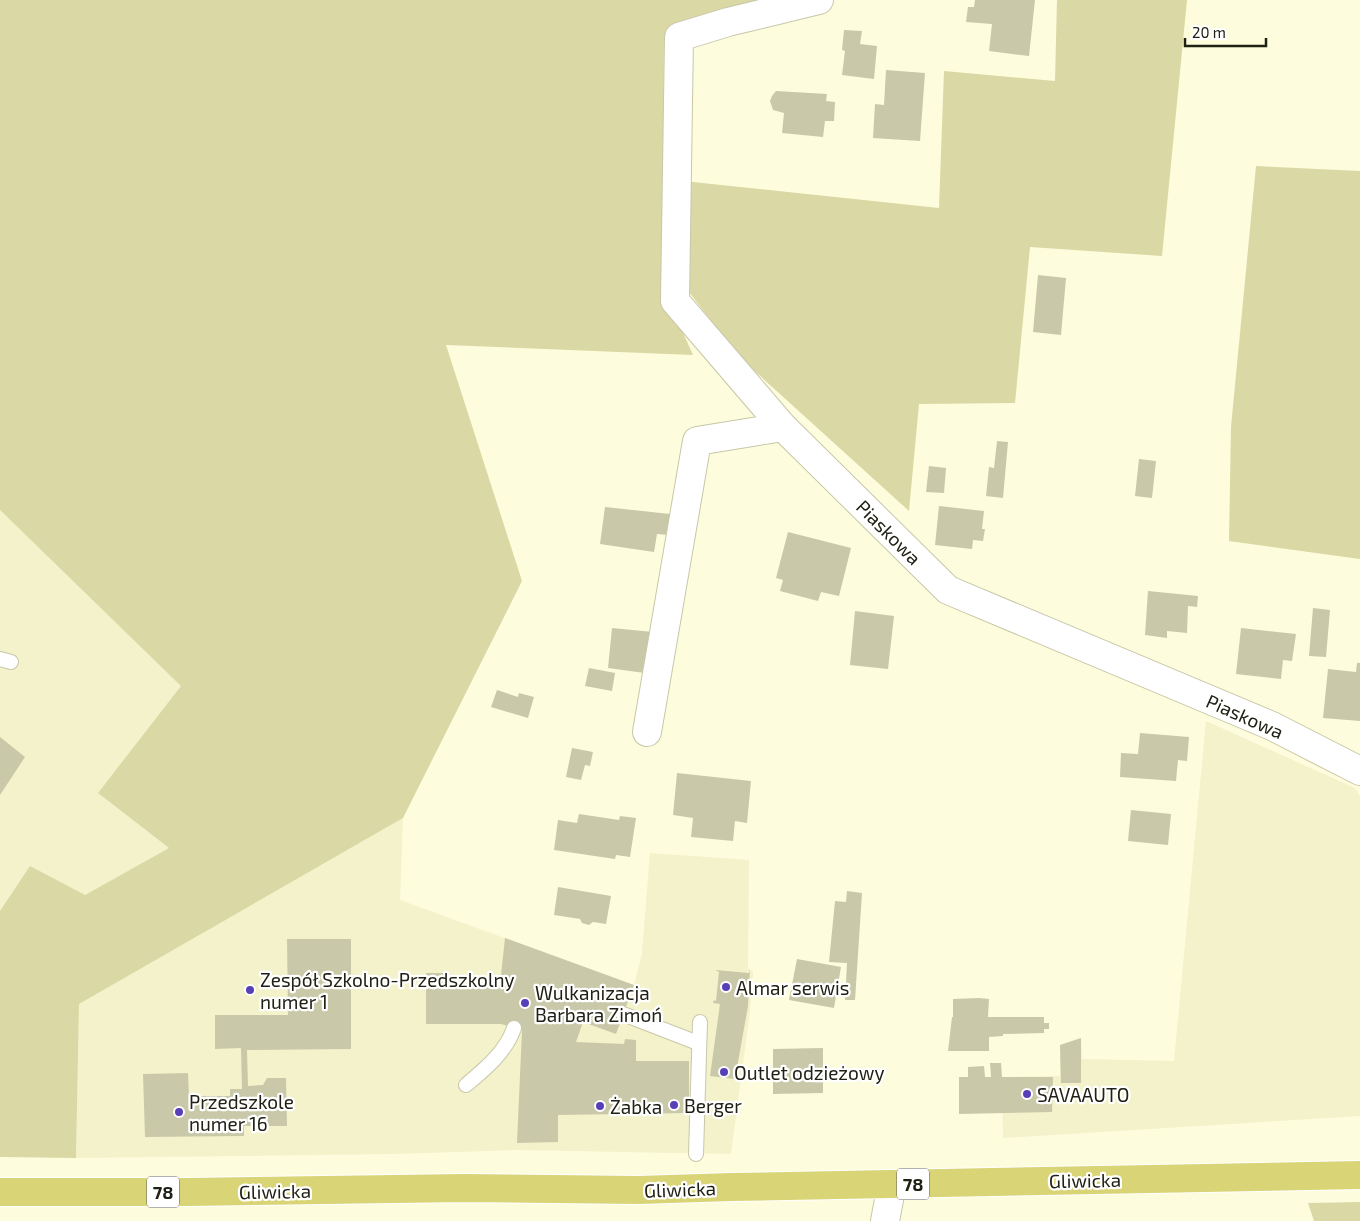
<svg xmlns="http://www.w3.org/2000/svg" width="1360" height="1221" font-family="'Exo 2',sans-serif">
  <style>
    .built { fill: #f3f2cb }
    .green { fill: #dad8a4 }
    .building { fill: #c9c9aa }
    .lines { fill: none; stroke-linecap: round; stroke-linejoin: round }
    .service-casing { stroke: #c8c7a9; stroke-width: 16 }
    .minor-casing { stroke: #c8c7a9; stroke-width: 30 }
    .primary-casing { stroke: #fff; stroke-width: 30 }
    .service { stroke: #fff; stroke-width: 14 }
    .minor { stroke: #fff; stroke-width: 28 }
    .primary { stroke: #d9d475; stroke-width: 28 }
    .poi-dot { fill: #573fb7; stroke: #fff; stroke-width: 2 }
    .labels { text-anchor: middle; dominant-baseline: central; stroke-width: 4.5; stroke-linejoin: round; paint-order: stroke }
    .shield { fill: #fff; stroke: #63635b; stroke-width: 1 }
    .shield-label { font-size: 18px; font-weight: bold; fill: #202015 }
    .street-label { font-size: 19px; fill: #202015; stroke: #fff }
    .poi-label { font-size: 19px; fill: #202015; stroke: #fff; text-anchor: start }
  </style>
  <rect width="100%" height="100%" fill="#fdfcdd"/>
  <!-- built -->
  <g class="built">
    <path d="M0 510 182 686 98 793 169 848 85 895 0 911Z"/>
    <path d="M1206 721 1355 788 1360 796V1116L1003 1138 1002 1077 1060 1076V1045L1081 1038 1082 1059 1174 1061Z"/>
    <path d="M403 818 400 900 634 985 642 953 650 853 749 860 748 968 753 972 750 1011 731 1154 517 1150 394 1154 76 1158 79 1004Z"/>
  </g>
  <!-- green -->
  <g class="green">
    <path d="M0 0H771L664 37 662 286 693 355 446 345 522 581 403 818 79 1004 76 1158 0 1157V911L30 866 85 895 169 848 98 793 181 686 0 510Z"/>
    <path d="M1057 0H1187L1162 256 1030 247 1015 403 919 404 909 511 738 356 686 288 683 181 939 208 944 71 1055 81Z"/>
    <path d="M1256 166 1360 171V559L1229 541 1231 427Z"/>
    <path d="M1360 1202V1221H1314L1308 1203Z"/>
  </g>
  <!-- building -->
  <g class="building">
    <path d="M975 0H1035L1029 56 989 51 992 24 966 22 968 7H974Z"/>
    <path d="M844 30 862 31 860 44 877 46 874 79 842 75 845 51 842 50Z"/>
    <path d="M886 70 925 73 920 141 873 138 875 104 884 105Z"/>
    <path d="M776 91 827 94 826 101 835 102 834 121H825L823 137 782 133 784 113 773 110 770 101 772 96Z"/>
    <path d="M1038 275 1066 278 1061 335 1033 332Z"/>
    <path d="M997 441 1008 442 1003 498 986 496 989 467 994 468Z"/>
    <path d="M1139 459 1156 461 1152 498 1135 496Z"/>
    <path d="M929 466 946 468 944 493 926 492Z"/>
    <path d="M939 506 984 511 982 529H985L983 541 973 540 972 549 935 545Z"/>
    <path d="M605 507 670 514 668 535 657 534 654 552 600 544Z"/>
    <path d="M788 532 851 548 839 596 821 592 818 601 780 591 783 580 776 578Z"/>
    <path d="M1148 591 1198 596 1197 607 1188 606 1187 633 1167 631V638L1145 635Z"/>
    <path d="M1313 608 1330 610 1326 657 1309 656Z"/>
    <path d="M855 611 894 616 888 669 850 665Z"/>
    <path d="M612 628 653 632 652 674 608 668Z"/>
    <path d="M1241 628 1296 634 1292 661 1283 660 1281 679 1236 674Z"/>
    <path d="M1357 663H1360V721L1323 718 1328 669 1356 672Z"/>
    <path d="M589 668 615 673 612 691 585 686Z"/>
    <path d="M497 690 518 697 519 693 534 697 528 718 491 707Z"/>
    <path d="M1140 733 1189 737 1187 761 1178 760 1176 781 1120 777 1121 753 1138 754Z"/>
    <path d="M0 737 25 757 0 795Z"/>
    <path d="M572 748 593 752 590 766 585 765 581 780 566 777Z"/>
    <path d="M677 773 751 781 747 823 735 821 733 841 691 837 693 818 673 815Z"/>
    <path d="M1131 810 1171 814 1168 845 1128 841Z"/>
    <path d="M579 814 619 820 620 816 636 818 630 857 616 855 615 859 554 850 558 820 577 823Z"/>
    <path d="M558 887 611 896 606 924 593 922 589 925 582 923 580 919 554 915Z"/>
    <path d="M847 891 862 893 855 1000H845L847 963 829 962 835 901 846 902Z"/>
    <path d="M505 938 634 985 616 1034 583 1022 576 1042 624 1044 625 1039 636 1040V1061H689V1113L558 1115V1142L517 1143 522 1030 501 1024H426V973H447L448 983 500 984Z"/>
    <path d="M287 939H351V1049L247 1050 248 1086 263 1085 267 1078H286L287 1126H244V1136L145 1137 143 1074 188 1073 189 1096H230V1089H242L241 1048 215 1049V1015H288Z"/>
    <path d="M797 959 841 967 834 1008 789 1000Z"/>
    <path d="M750 969 748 1006 735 1079 710 1076 720 1004 713 1003 714 1000 716 1001 719 972 715 970 749 973Z"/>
    <path d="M979 998 989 999 988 1017H1044V1023H1049V1029H1044V1033L1003 1034V1036L989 1037V1051H948L952 1017H953V999Z"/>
    <path d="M1081 1038V1083H1061L1060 1045Z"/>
    <path d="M823 1048V1093L773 1094V1049Z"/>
    <path d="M990 1063H1001L1002 1077H1053L1052 1112 959 1114V1077H968V1067L984 1066 985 1077H991Z"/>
  </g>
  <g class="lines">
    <defs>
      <g id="service">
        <path d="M0 659 11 662"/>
        <path d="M623 1014 698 1043"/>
        <path d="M466 1085C485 1069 506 1052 514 1028"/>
        <path d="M696 1154 700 1022"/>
      </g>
      <g id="minor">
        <path d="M783 427 675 301 679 37 728 22 819 0"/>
        <path d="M647 732 697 441 783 427 948 590 1272 726 1360 771"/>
        <path d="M885 1221 892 1184"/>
      </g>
      <path id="primary" d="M0 1192H186L465 1188 639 1190 732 1187 1360 1175"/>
    </defs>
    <!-- service casing -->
    <use href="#service" class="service-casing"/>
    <!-- minor casing -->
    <use href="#minor" class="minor-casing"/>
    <!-- primary casing -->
    <use href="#primary" class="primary-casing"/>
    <!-- service -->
    <use href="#service" class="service"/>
    <!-- minor -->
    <use href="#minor" class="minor"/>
    <!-- primary -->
    <use href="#primary" class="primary"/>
  </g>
  <!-- markers -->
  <g class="poi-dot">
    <circle cx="726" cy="987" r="5"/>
    <circle cx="250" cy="990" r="5"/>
    <circle cx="525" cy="1003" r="5"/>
    <circle cx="724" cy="1072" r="5"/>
    <circle cx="1027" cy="1094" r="5"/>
    <circle cx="674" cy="1105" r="5"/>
    <circle cx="600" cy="1106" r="5"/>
    <circle cx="179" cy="1112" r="5"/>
  </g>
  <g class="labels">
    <!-- shield labels -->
    <g class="shield">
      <rect x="897" y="1168.5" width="32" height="31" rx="4"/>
      <rect x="147" y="1176.5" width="32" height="31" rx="4"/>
    </g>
    <g class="shield-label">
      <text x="913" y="1184">78</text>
      <text x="163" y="1192">78</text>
    </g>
    <!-- street labels -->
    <g class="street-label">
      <text transform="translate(889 532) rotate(45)">Piaskowa</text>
      <text transform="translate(1245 716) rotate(24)">Piaskowa</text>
      <text transform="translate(1085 1180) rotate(-1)">Gliwicka</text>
      <text transform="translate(680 1189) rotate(-2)">Gliwicka</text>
      <text transform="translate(275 1191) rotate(-1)">Gliwicka</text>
    </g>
    <!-- poi labels -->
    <g class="poi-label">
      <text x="260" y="979">Zespół Szkolno-Przedszkolny<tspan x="260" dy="22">numer 1</tspan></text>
      <text x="736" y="987">Almar serwis</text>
      <text x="535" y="992">Wulkanizacja<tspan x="535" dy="22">Barbara Zimoń</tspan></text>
      <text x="734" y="1072">Outlet odzieżowy</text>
      <text x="1037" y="1094">SAVAAUTO</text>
      <text x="189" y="1101">Przedszkole<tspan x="189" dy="22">numer 16</tspan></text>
      <text x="684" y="1105">Berger</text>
      <text x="610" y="1106">Żabka</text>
    </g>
  </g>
  <!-- scale -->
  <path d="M1185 38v8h81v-8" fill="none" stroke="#202015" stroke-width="2.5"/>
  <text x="1192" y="38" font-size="15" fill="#202015" stroke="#ffffff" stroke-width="4" paint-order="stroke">20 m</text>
</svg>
